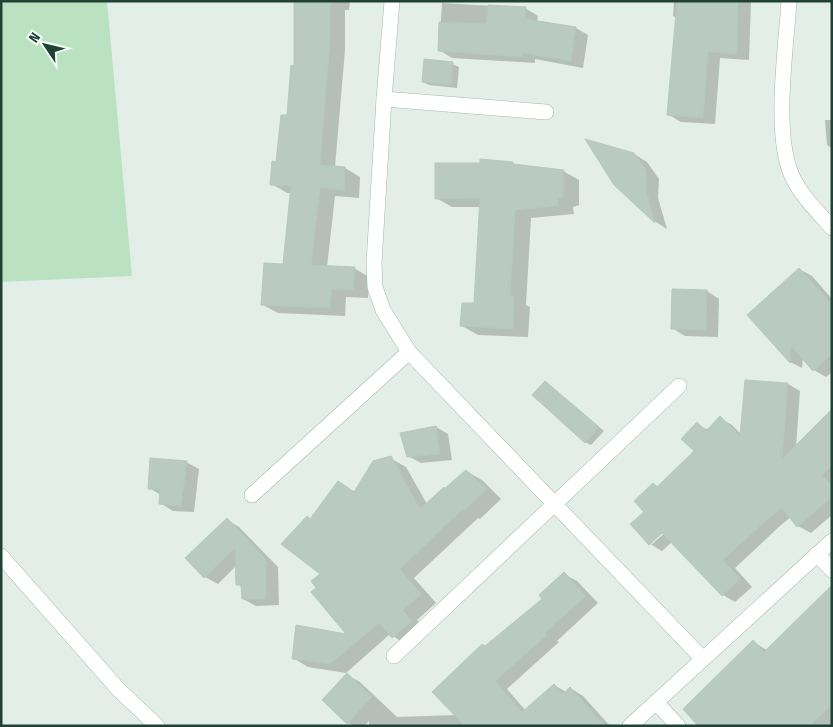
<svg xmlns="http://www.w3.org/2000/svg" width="833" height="727" font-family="'Fira Sans Condensed',sans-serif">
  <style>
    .green { fill: #bae2c1 }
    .shadow { fill: #0003; fill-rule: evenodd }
    .building { fill: #b8cac1; stroke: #b4c9bf }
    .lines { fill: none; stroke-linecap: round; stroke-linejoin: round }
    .minor-casing { stroke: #a5b7af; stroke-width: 16 }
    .minor { stroke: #fff; stroke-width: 15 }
  </style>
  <rect width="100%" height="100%" fill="#e3eee8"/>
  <!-- green -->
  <path class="green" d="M1 1H107L132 276 1 282Z"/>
  <!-- shadow -->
  <g class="shadow">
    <path d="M295 1H350L349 10H345V50L335 167 345 168 360 177 359 198 335 196 327 267 354 268 369 277 368 298 346 297 345 316 278 313 263 305 284 265 291 193H287L272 184 288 117 295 67Z"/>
    <path d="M674 1H751L749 60 720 58 715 124 681 122 669 115 677 18 673 16Z"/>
    <path d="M442 3 525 8 538 16 537 22 576 28 588 35 583 68 535 59V63L452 58 439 50Z"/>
    <path d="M452 64 459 67 457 88 429 85 423 82Z"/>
    <path d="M832 116V148L827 145 825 120H832Z"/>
    <path d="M634 154 647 162 659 179 658 198 667 229 656 222 615 184Z"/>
    <path d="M513 163 517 166 563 171 579 180V205L573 207 574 214 531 218 526 305 530 307 528 337 478 335 462 326 475 305 481 207H452L436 198Z"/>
    <path d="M799 269 812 276 832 299V372L826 377 814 370 803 358 802 368 790 362 748 315Z"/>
    <path d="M707 291 719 299 718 337 685 336 672 328Z"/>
    <path d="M545 382 604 431 591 445 585 442Z"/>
    <path d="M788 384 800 391 796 447 832 410V515L811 533 798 526 791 517 781 525 735 568 752 587 735 602 723 595 672 542 662 551 650 544 646 512 654 484 658 487 696 451 697 424 708 430 720 418 732 425 741 434ZM666 528 668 530 651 545V541Z"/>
    <path d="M436 427 448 434 452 460 421 463 408 456Z"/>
    <path d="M390 458 406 467 427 504 444 488 446 489 466 471 482 480 501 499 480 519 478 518 414 578 436 603 417 620 426 630 408 646 390 634 346 673 308 667 293 658 349 636 318 588 322 574 307 517 312 520 339 483 355 492Z"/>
    <path d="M186 462 199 469 194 512 173 511 160 503 161 495 149 488Z"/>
    <path d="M227 520 239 527 278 567 279 605 256 606 243 599V588L237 584V565L218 584 205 577Z"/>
    <path d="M564 574 577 581 598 603 557 641 559 642 507 689 526 711 554 685 566 692 570 688 583 696 610 726H369V721L364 726H354L348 723 347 675 360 682 397 717 457 715 486 647 544 599Z"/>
    <path d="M832 602V726H700L753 642 767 650Z"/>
  </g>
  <!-- building -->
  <g class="building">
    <path d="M294 1H330V41L320 165 345 167 344 190 320 188 311 265 355 267 353 290 332 289 330 308 261 305 264 263 283 264 291 186 270 185 272 161 276 162 281 115H287L291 65 294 66Z"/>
    <path d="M677 1H738L737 54 708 52 703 118 667 115Z"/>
    <path d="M488 5 526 7 525 19 576 27 571 61 522 53V57L438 51 439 22 486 24Z"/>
    <path d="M424 59 453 62 451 85 422 82Z"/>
    <path d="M585 139 634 153 646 170V190L655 223 614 185Z"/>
    <path d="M480 159 513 162V164L564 170 563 197 558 198V206L515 210 510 296 514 297 513 329 460 326 462 303H474L480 198 435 199V163H480Z"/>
    <path d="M799 268 832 304V354L813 371 791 346 790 363 747 315Z"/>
    <path d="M672 289 707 290 706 330 671 329Z"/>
    <path d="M745 380 788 383 782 459 832 409V465L822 475 832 486V497L797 527 782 508 769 518 723 560 740 579 722 596 662 533 649 545 630 524 644 512 634 501 653 483 657 487 694 451 681 439 697 422 706 431 720 416 740 436Z"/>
    <path d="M545 381 599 427 585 443 532 395Z"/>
    <path d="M436 426 440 454 407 457 400 433Z"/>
    <path d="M391 456 420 509 444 487V489L466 470 487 489 464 511 463 509 400 569 421 594 403 610 412 621 392 638 379 623 330 664 292 659 296 625 346 634 311 592 316 588 311 581 320 574 281 544 307 516 310 519 338 481 354 492 373 461Z"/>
    <path d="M150 458 187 461 181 506 159 504 160 490 148 489Z"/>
    <path d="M227 518 266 559V599H242L241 585H236L235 548 204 578 185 558Z"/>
    <path d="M564 572 586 596 545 633 547 635 495 681 522 712 554 684 563 694 570 687 605 726H465L432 692 482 644 485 646 542 599 539 595Z"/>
    <path d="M832 585V705L809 726H698L683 709 753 640 764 652Z"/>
    <path d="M347 673 372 697 347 724 322 700Z"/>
  </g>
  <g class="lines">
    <defs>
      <g id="minor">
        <path d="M392 1 384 99 374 263 375 287 383 310 409 352 702 658"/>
        <path d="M789 1C786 49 773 134 792 176 801 196 818 212 832 228"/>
        <path d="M384 99 546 112"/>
        <path d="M252 495 409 352"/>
        <path d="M817 554 832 570"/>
        <path d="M1 556 119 690 157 726"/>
        <path d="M394 656 679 386"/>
        <path d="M656 702 678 726"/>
        <path d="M630 726 832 541"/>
      </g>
    </defs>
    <!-- minor casing -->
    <use href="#minor" class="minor-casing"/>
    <!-- minor -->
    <use href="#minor" class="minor"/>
  </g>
  <!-- border -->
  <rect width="833" height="727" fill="none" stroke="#204236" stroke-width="5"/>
  <!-- north arrow -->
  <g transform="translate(45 45) rotate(305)" stroke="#f4faf7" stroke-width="4" paint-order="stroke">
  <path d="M0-4L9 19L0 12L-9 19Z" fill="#204236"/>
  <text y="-8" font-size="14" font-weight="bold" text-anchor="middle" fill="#204236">N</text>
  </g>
</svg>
